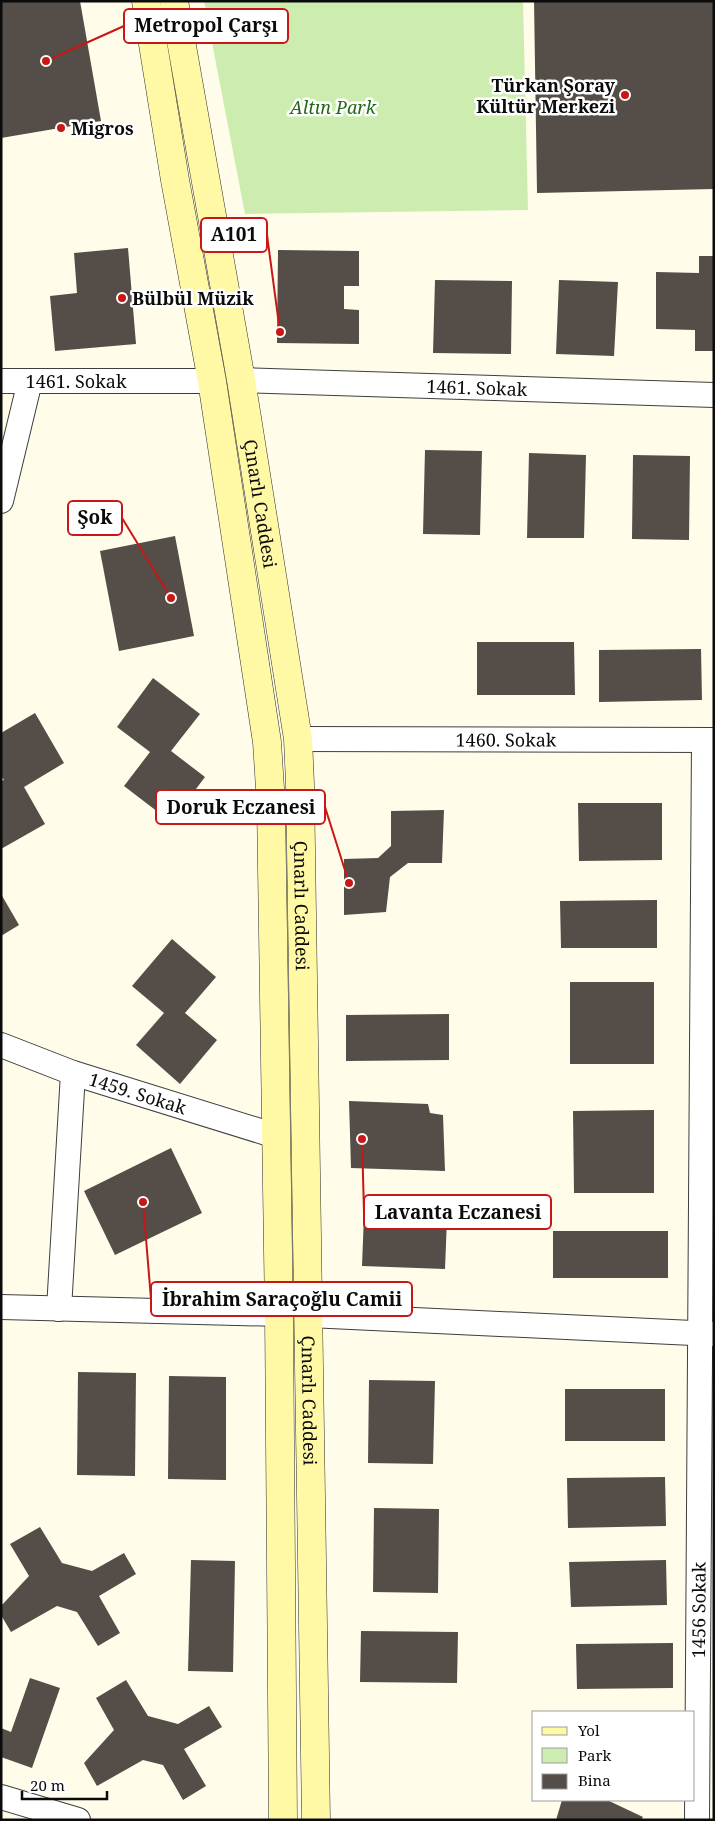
<svg xmlns="http://www.w3.org/2000/svg" width="715" height="1821" font-family="'Noto Serif',serif">
  <style>
    .green { fill: #cdedb0 }
    .building { fill: #554d47 }
    .lines { fill: none; stroke-linecap: round; stroke-linejoin: round }
    .minor-casing { stroke: #3e3e3e; stroke-width: 26 }
    .secondary-casing { stroke: #2d2d2d; stroke-width: 29 }
    .minor { stroke: #fff; stroke-width: 24 }
    .secondary { stroke: #fff9a5; stroke-width: 28 }
    .poi-dot { fill: #c81717; stroke: #fff; stroke-width: 2 }
    .labels { text-anchor: middle; dominant-baseline: central; stroke-width: 5; stroke-linejoin: round; paint-order: stroke }
    .poi-label { font-size: 18px; font-weight: bold; fill: #0b0b0b; stroke: #fff; text-anchor: start }
    .park-label { font-size: 18px; font-style: italic; fill: #236816; stroke: #fff }
    .street-label { font-size: 18px; fill: #0b0b0b; stroke: #fff }
    .leader { fill: none; stroke: #c81717; stroke-width: 2 }
    .callout-dot { fill: #c81717; stroke: #fff; stroke-width: 2 }
    .callout { fill: #fff; stroke: #c81717; stroke-width: 2 }
    .callout-label { font-size: 19px; text-anchor: middle; font-weight: bold; fill: #0b0b0b }
  </style>
  <rect width="100%" height="100%" fill="#fffcea"/>
  <!-- green -->
  <path class="green" d="M204 1H523L528 210 245 214Z"/>
  <!-- building -->
  <g class="building">
    <path d="M1 1H80L101 121 1 138Z"/>
    <path d="M534 1H714V189L537 193Z"/>
    <path d="M128 248 136 344 55 351 50 296 77 293 74 253Z"/>
    <path d="M278 250 359 251V286H344V309L359 310V344L277 343Z"/>
    <path d="M699 256H714V351H695V330L656 329V272L699 273Z"/>
    <path d="M435 280 512 281 511 354 433 353Z"/>
    <path d="M559 280 618 282 614 356 556 354Z"/>
    <path d="M425 450 482 451 480 535 423 534Z"/>
    <path d="M529 453 586 455 584 538H527Z"/>
    <path d="M633 455 690 456 689 540 632 539Z"/>
    <path d="M175 536 194 636 119 651 100 551Z"/>
    <path d="M477 642H574L575 695H477Z"/>
    <path d="M701 649 702 700 599 702V650Z"/>
    <path d="M153 678 200 714 171 751 205 777 171 822 124 786 150 752 117 727Z"/>
    <path d="M35 713 64 763 24 787 45 824 1 849V781L4 780 1 776V733Z"/>
    <path d="M578 803H662V860L579 861Z"/>
    <path d="M444 810 442 863H408L390 877 386 912 344 915V859L378 858 391 846V811Z"/>
    <path d="M1 894 19 925 1 936Z"/>
    <path d="M657 900V948H561L560 901Z"/>
    <path d="M172 939 216 977 185 1013 217 1040 180 1084 136 1045 164 1013 132 986Z"/>
    <rect x="570" y="982" width="84" height="82"/>
    <path d="M449 1014V1060L346 1061V1015Z"/>
    <path d="M349 1101 428 1104 430 1113 443 1115 445 1171 351 1168Z"/>
    <path d="M654 1110V1193H574L573 1111Z"/>
    <path d="M171 1148 202 1213 115 1255 84 1191Z"/>
    <path d="M364 1215 447 1218 445 1269 362 1266Z"/>
    <rect x="553" y="1231" width="115" height="47"/>
    <path d="M78 1372 136 1373 135 1476 77 1475Z"/>
    <path d="M169 1376 226 1377V1480L168 1479Z"/>
    <path d="M369 1380 435 1381 433 1464 368 1463Z"/>
    <rect x="565" y="1389" width="100" height="52"/>
    <path d="M665 1477 666 1526 568 1528 567 1478Z"/>
    <path d="M374 1508 439 1509 438 1593 373 1592Z"/>
    <path d="M40 1527 62 1563 92 1571 124 1553 136 1574 99 1596 120 1633 98 1646 77 1612 57 1606 11 1632 1 1615V1606L29 1576 10 1544Z"/>
    <path d="M191 1560 235 1561 233 1672 188 1671Z"/>
    <path d="M666 1560 667 1605 571 1607 569 1562Z"/>
    <path d="M361 1631 458 1632 457 1683 360 1682Z"/>
    <path d="M673 1643V1688L577 1689 576 1644Z"/>
    <path d="M30 1678 60 1688 32 1768 1 1757V1728L11 1732Z"/>
    <path d="M126 1680 148 1716 178 1724 209 1706 222 1727 184 1749 206 1786 183 1800 163 1765 143 1760 97 1786 84 1763 114 1730 96 1698Z"/>
    <path d="M562 1800H607L643 1817 641 1820H556Z"/>
  </g>
  <g class="lines">
    <defs>
      <g id="minor">
        <path id="s1" d="M241 380 714 395"/>
        <path id="s2" d="M1 381H212"/>
        <path d="M1 501 30 381"/>
        <path id="s3" d="M298 739 714 740"/>
        <path id="s4" d="M1 1045 73 1073 276 1136"/>
        <path d="M1 1307 279 1314"/>
        <path d="M59 1309 73 1073"/>
        <path d="M309 1315 714 1334"/>
        <path d="M1 1797 78 1820"/>
        <path id="s5" d="M697 1820 704 740"/>
      </g>
      <g id="secondary">
        <path d="M146 1 175 180 212 381 267 742 271 804 279 1314 283 1820"/>
        <path id="s6" d="M174 1 241 380 298 739 300 784 316 1820"/>
      </g>
    </defs>
    <!-- minor casing -->
    <use href="#minor" class="minor-casing"/>
    <!-- secondary casing -->
    <use href="#secondary" class="secondary-casing"/>
    <!-- minor -->
    <use href="#minor" class="minor"/>
    <!-- secondary -->
    <use href="#secondary" class="secondary"/>
  </g>
  <!-- markers -->
  <g class="poi-dot">
    <circle cx="625" cy="95" r="5"/>
    <circle cx="61" cy="128" r="5"/>
    <circle cx="122" cy="298" r="5"/>
  </g>
  <g class="labels">
    <!-- poi labels -->
    <g class="poi-label">
      <text x="615" y="85" text-anchor="end">Türkan Şoray<tspan x="615" dy="21">Kültür Merkezi</tspan></text>
      <text x="71" y="128">Migros</text>
      <text x="132" y="298">Bülbül Müzik</text>
    </g>
    <!-- park labels -->
    <g class="park-label">
      <text x="333" y="107">Altın Park</text>
    </g>
    <!-- street labels -->
    <g class="street-label">
      <text stroke="none"><textPath href="#s2" startOffset="75">1461. Sokak</textPath></text>
      <text stroke="none"><textPath href="#s1" startOffset="236">1461. Sokak</textPath></text>
      <text stroke="none"><textPath href="#s6" startOffset="510">Çınarlı Caddesi</textPath></text>
      <text stroke="none"><textPath href="#s3" startOffset="208">1460. Sokak</textPath></text>
      <text stroke="none"><textPath href="#s6" startOffset="915">Çınarlı Caddesi</textPath></text>
      <text stroke="none"><textPath href="#s4" startOffset="145">1459. Sokak</textPath></text>
      <text stroke="none"><textPath href="#s6" startOffset="1410">Çınarlı Caddesi</textPath></text>
      <text stroke="none"><textPath href="#s5" startOffset="210">1456 Sokak</textPath></text>
    </g>
  </g>
  <!-- callouts -->
  <path class="leader" d="M46 61L124 26M280 332L267 235M171 598L122 518M349 883L325 807M362 1139L364 1212M143 1202L151 1299"/>
  <g class="callout-dot">
    <circle cx="46" cy="61" r="5"/>
    <circle cx="280" cy="332" r="5"/>
    <circle cx="171" cy="598" r="5"/>
    <circle cx="349" cy="883" r="5"/>
    <circle cx="362" cy="1139" r="5"/>
    <circle cx="143" cy="1202" r="5"/>
  </g>
  <g class="callout">
    <rect x="124" y="9" width="164" height="34" rx="5"/>
    <rect x="201" y="218" width="66" height="34" rx="5"/>
    <rect x="68" y="501" width="54" height="34" rx="5"/>
    <rect x="156" y="790" width="169" height="34" rx="5"/>
    <rect x="364" y="1195" width="187" height="34" rx="5"/>
    <rect x="151" y="1282" width="261" height="34" rx="5"/>
  </g>
  <g class="callout-label">
    <text x="206" y="32">Metropol Çarşı</text>
    <text x="234" y="241">A101</text>
    <text x="95" y="524">Şok</text>
    <text x="241" y="814">Doruk Eczanesi</text>
    <text x="458" y="1219">Lavanta Eczanesi</text>
    <text x="282" y="1306">İbrahim Saraçoğlu Camii</text>
  </g>
  <!-- border -->
  <rect width="715" height="1821" fill="none" stroke="#0b0b0b" stroke-width="5"/>
  <!-- legend -->
  <rect x="532" y="1711" width="162" height="90" fill="#ffffff" stroke="#9d9d9d"/>
  <rect x="542" y="1727" width="25" height="8" fill="#fff9a5" stroke="#9d9d9d"/>
  <text x="578" y="1736" font-size="15" fill="#0b0b0b">Yol</text>
  <rect x="542" y="1748" width="25" height="15" fill="#cdedb0" stroke="#9d9d9d"/>
  <text x="578" y="1761" font-size="15" fill="#0b0b0b">Park</text>
  <rect x="542" y="1774" width="25" height="15" fill="#554d47" stroke="#9d9d9d"/>
  <text x="578" y="1786" font-size="15" fill="#0b0b0b">Bina</text>
  <!-- scale -->
  <path d="M22 1791v8h85v-8" fill="none" stroke="#0b0b0b" stroke-width="2.5"/>
  <text x="30" y="1791" font-size="15" fill="#0b0b0b" stroke="#ffffff" stroke-width="4" paint-order="stroke">20 m</text>
</svg>
